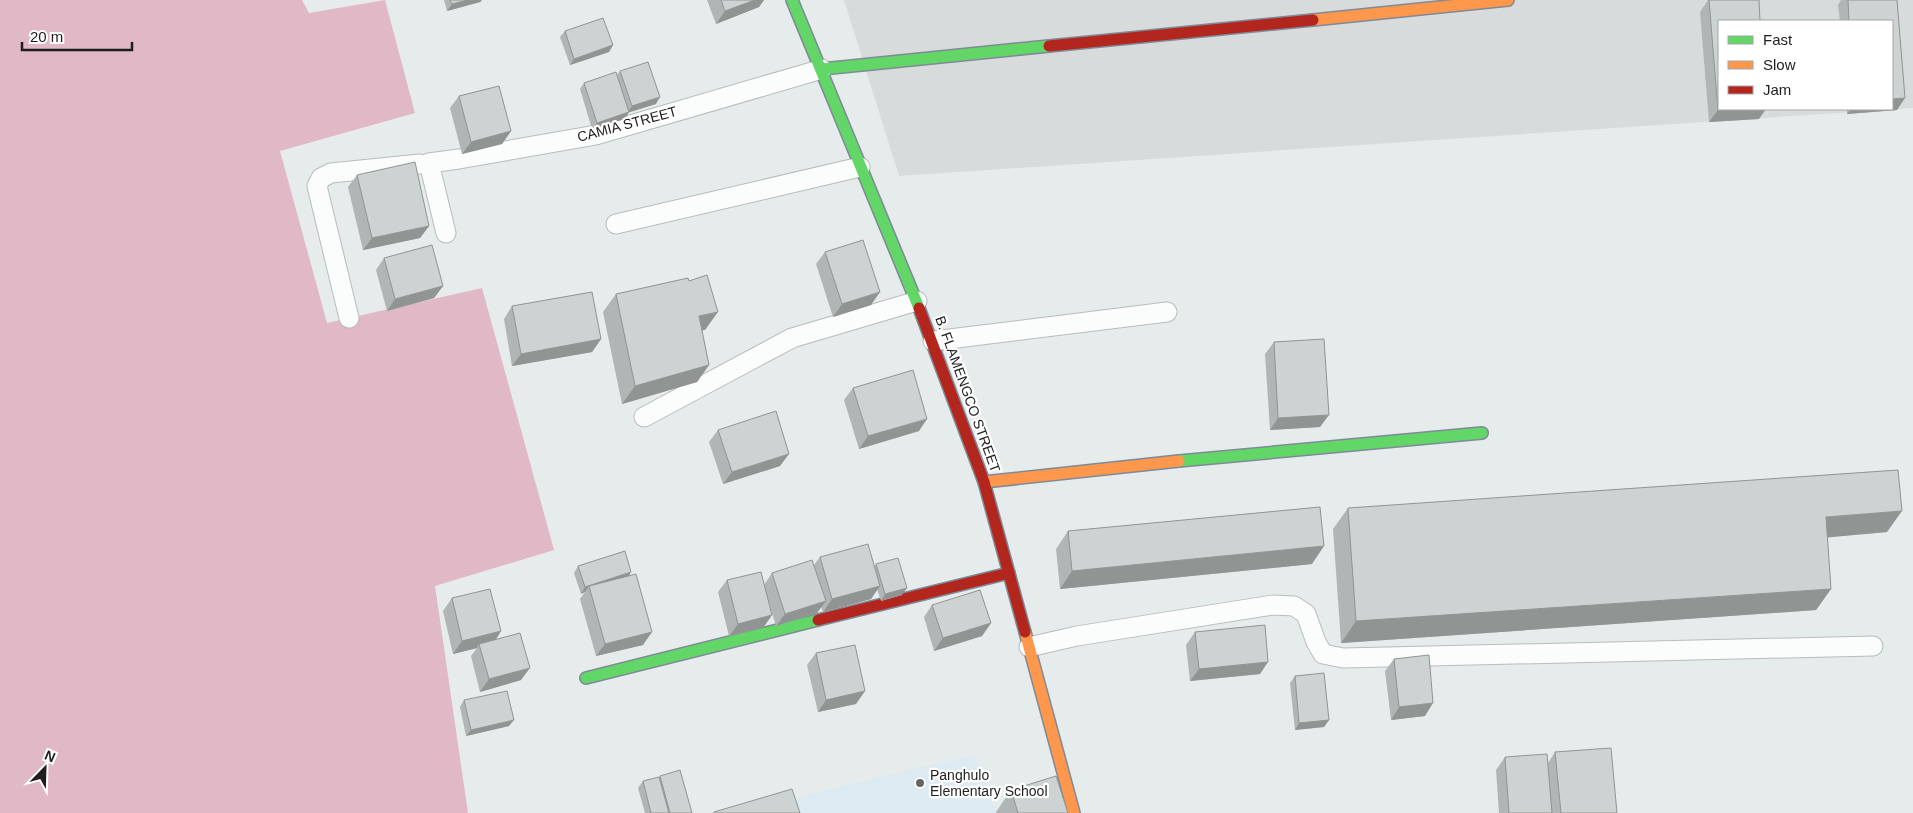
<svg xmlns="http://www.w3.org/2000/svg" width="1913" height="813" font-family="Helvetica,sans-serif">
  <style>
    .residential { fill: #d8dbdb; fill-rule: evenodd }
    .education { fill: #dceaf2 }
    .water { fill: #e1b8c5 }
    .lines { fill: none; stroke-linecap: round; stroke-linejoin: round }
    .lane-casing { stroke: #b9bcbc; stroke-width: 21 }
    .fast-casing { stroke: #7e8a97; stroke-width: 14 }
    .slow-casing { stroke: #7e8a97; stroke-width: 14 }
    .jam-casing { stroke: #7e8a97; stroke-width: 14 }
    .lane { stroke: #fbfcfc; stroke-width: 19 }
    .fast { stroke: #63d668; stroke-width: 11 }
    .slow { stroke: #ff974d; stroke-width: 11 }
    .jam { stroke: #b3261e; stroke-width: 11 }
    .wall { fill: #b0b5b5 }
    .shaded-wall { fill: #909493 }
    .building { fill: #cdd3d2; stroke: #909493 }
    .poi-dot { fill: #646666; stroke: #fff; stroke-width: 2 }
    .labels { text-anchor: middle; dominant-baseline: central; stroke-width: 4.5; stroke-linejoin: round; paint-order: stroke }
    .street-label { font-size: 14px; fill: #1e1e1e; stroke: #fff }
    .poi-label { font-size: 14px; fill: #1e1e1e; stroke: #fff; text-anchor: start }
  </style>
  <rect width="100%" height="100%" fill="#e6ecec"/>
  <!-- residential -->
  <path class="residential" d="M844 0H1913V108L899 176ZM1719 21H1892V109H1719Z"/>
  <!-- education -->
  <path class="education" d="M974 755 996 813H730Z"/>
  <!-- water -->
  <path class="water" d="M0 0H302L309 13 385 0 415 113 280 151 327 323 482 288 554 550 435 586 468 813H0Z"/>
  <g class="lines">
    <defs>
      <g id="lane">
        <path d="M616 224 860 167"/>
        <path d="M446 233 429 163 459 159 596 135 822 69"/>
        <path d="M349 318 317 186 321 178 331 173 420 164"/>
        <path d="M933 341 1167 312"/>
        <path d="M644 417 792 338 917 301"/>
        <path d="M1029 647 1077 636 1273 605 1294 606 1306 614 1316 642 1323 654 1343 658 1873 646"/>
      </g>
      <g id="fast">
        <path d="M792 0 919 308"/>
        <path d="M822 69 1049 46"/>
        <path d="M1179 461 1482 433"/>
        <path d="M586 678 818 620"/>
      </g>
      <g id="slow">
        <path d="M1313 20 1508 0"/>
        <path d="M984 482 1179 461"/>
        <path d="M1025 632 1074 813"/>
      </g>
      <g id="jam">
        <path d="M1049 46 1313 20"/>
        <path d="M919 308 984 482 1025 632"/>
        <path d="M818 620 1009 573"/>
      </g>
    </defs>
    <!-- lane casing -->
    <use href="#lane" class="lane-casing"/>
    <!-- fast casing -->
    <use href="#fast" class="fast-casing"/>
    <!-- slow casing -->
    <use href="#slow" class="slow-casing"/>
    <!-- jam casing -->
    <use href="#jam" class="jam-casing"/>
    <!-- lane -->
    <use href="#lane" class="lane"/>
    <!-- fast -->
    <use href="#fast" class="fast"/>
    <!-- slow -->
    <use href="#slow" class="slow"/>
    <!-- jam -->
    <use href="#jam" class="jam"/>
  </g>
  <!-- wall -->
  <g class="wall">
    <path d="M444 0H482L480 2 447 11Z"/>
    <path d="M707 0H764L759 7 716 24Z"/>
    <path d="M1708 0H1759V119L1709 122 1700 12Z"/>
    <path d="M1841 0H1897V110L1847 114V109H1892V21H1840L1838 5Z"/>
    <path d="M565 31 613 45 609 52 570 65 560 37Z"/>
    <path d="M620 71 656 104 629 112 625 119 592 129 580 89 584 83 617 75Z"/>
    <path d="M459 96 511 131 502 144 462 154 450 108Z"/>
    <path d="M357 175 429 226 420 238 363 250 348 187Z"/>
    <path d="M825 252 871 305 833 317 816 264Z"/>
    <path d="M384 258 443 286 434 298 387 311 376 270Z"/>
    <path d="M689 281 705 330H702L709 365 697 382 622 404 603 312 616 294Z"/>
    <path d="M512 306 601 339 592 352 512 366 504 319Z"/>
    <path d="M1274 342 1320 427 1270 430 1265 354Z"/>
    <path d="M853 388 919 431 859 449 844 400Z"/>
    <path d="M718 430 780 466 723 484 709 442Z"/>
    <path d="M1348 508 1887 532 1827 537 1831 589 1816 610 1341 643 1333 529Z"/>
    <path d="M1068 531 1312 564 1060 589 1056 549Z"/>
    <path d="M820 557 874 567 876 564 902 595 881 601 877 589 871 599 823 612 821 607 817 613 776 626 767 596 772 615 763 628 729 636 718 592 727 580 764 585 772 573 814 565Z"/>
    <path d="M578 566 631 572 629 575 643 645 596 656 580 599 585 592 581 594 574 573Z"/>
    <path d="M452 598 501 631 496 639 521 680 480 692 471 656 477 648 453 654 443 611Z"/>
    <path d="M932 605 991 623 982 636 934 651 924 617Z"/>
    <path d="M1195 632 1260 674 1190 681 1186 645Z"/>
    <path d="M816 653 856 704 818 712 807 665Z"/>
    <path d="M1394 659 1425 716 1391 720 1385 671Z"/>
    <path d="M1295 676 1329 720 1324 727 1295 730 1290 683Z"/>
    <path d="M464 700 509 726 466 736 460 707Z"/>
    <path d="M1555 752 1617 813H1499L1496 770 1505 757 1548 763Z"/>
    <path d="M660 776 692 813H645L638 788 643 781 659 777Z"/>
    <path d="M1011 790 1068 813H996V812Z"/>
  </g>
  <!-- shaded-wall -->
  <g class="shaded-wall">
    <path d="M468 0H482L480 2 447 11 452 4Z"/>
    <path d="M755 0H764L759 7 716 24 725 11Z"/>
    <path d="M613 45 609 52 570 65 574 59Z"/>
    <path d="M660 97 656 104 627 113 632 106Z"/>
    <path d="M1905 98 1897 110 1847 114 1851 109H1892V99Z"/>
    <path d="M1734 109H1766L1759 119 1709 122 1718 110Z"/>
    <path d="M629 112 625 119 592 129 597 123Z"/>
    <path d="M511 131 502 144 462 154 471 142Z"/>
    <path d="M429 226 420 238 363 250 372 238Z"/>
    <path d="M443 286 434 298 387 311 395 299Z"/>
    <path d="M880 292 871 305 833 317 842 304Z"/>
    <path d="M718 312 705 330 686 333 699 316Z"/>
    <path d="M601 339 592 352 512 366 521 354Z"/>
    <path d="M709 365 697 382 622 404 635 386Z"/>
    <path d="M1329 415 1320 427 1270 430 1278 418Z"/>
    <path d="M927 419 919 431 859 449 868 436Z"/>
    <path d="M789 454 780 466 723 484 732 472Z"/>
    <path d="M1902 511 1887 532 1811 539 1826 517Z"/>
    <path d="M1324 546 1312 564 1060 589 1072 571Z"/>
    <path d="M631 572 627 579 589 586 585 592 581 594 585 587Z"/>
    <path d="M880 586 871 599 823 612 832 599Z"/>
    <path d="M907 588 902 595 881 601 885 594Z"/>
    <path d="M1831 589 1816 610 1341 643 1356 621Z"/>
    <path d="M826 601 817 613 776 626 785 614Z"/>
    <path d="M772 615 763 628 729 636 738 624Z"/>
    <path d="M991 623 982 636 934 651 943 638Z"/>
    <path d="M501 631 493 644H479L477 648 453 654 462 641Z"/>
    <path d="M652 632 643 645 596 656 605 644Z"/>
    <path d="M1268 662 1260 674 1190 681 1199 669Z"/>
    <path d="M530 668 521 680 480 692 489 679Z"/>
    <path d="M865 691 856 704 818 712 826 700Z"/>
    <path d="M1433 703 1425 716 1391 720 1399 707Z"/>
    <path d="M514 720 509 726 466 736 471 730Z"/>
    <path d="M1329 720 1324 727 1295 730 1299 723Z"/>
  </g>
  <!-- building -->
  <g class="building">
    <path d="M450 0H468L452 4Z"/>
    <path d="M721 0H755L725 11Z"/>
    <path d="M1709 0H1759L1760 21H1719V109H1734L1718 110Z"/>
    <path d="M1848 0H1897L1905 98 1892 99V21H1849Z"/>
    <path d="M603 18 613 45 574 59 565 31Z"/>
    <path d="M648 62 660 97 632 106 620 71Z"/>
    <path d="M616 72 629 112 597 123 584 83Z"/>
    <path d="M499 86 511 131 471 142 459 96Z"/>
    <path d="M415 162 429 226 372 238 357 175Z"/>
    <path d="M863 240 880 292 842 304 825 252Z"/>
    <path d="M432 245 443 286 395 299 384 258Z"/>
    <path d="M707 275 718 312 699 316 709 365 635 386 616 294 688 278 689 281Z"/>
    <path d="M592 292 601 339 521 354 512 306Z"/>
    <path d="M1324 339 1329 415 1278 418 1274 342Z"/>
    <path d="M913 370 927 419 868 436 853 388Z"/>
    <path d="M776 411 789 454 732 472 718 430Z"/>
    <path d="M1898 470 1902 511 1826 517 1831 589 1356 621 1348 508Z"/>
    <path d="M1320 507 1324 546 1072 571 1068 531Z"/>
    <path d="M868 544 880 586 832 599 820 557Z"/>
    <path d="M625 551 631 572 585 587 578 566Z"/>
    <path d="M898 558 907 588 885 594 876 564Z"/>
    <path d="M812 560 826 601 785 614 772 573Z"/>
    <path d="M761 572 772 615 738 624 727 580Z"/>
    <path d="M636 574 652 632 605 644 589 586Z"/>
    <path d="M490 589 501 631 462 641 452 598Z"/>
    <path d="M980 590 991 623 943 638 932 605Z"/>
    <path d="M1265 625 1268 662 1199 669 1195 632Z"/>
    <path d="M520 633 530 668 489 679 479 644Z"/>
    <path d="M855 645 865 691 826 700 816 653Z"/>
    <path d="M1429 655 1433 703 1399 707 1394 659Z"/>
    <path d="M1324 673 1329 720 1299 723 1295 676Z"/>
    <path d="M507 691 514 720 471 730 464 700Z"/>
    <path d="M1611 748 1617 813H1561L1555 752Z"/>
    <path d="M1547 754 1552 813H1509L1505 757Z"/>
    <path d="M680 770 692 813H670L660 776Z"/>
    <path d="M1056 776 1068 813H1018L1011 790Z"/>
    <path d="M659 777 669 813H651L643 781Z"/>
    <path d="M792 789 800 813H714V812Z"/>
  </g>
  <!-- markers -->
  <circle class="poi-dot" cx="920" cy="783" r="5"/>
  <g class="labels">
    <!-- street labels -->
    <g class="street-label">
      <text transform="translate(627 124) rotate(-15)">CAMIA STREET</text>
      <text transform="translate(968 394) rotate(70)">B. FLAMENGCO STREET</text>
    </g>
    <!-- poi labels -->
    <g class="poi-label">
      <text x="930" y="775">Panghulo<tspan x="930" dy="16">Elementary School</tspan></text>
    </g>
  </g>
  <!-- legend -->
  <rect x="1718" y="20" width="175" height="90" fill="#ffffff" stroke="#a5a5a5"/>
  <rect x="1728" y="36" width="25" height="8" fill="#63d668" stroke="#a5a5a5"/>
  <text x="1763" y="45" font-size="15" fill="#1e1e1e">Fast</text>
  <rect x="1728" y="61" width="25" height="8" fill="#ff974d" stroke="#a5a5a5"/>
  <text x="1763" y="70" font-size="15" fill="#1e1e1e">Slow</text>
  <rect x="1728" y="86" width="25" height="8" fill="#b3261e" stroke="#a5a5a5"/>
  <text x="1763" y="95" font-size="15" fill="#1e1e1e">Jam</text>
  <!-- north arrow -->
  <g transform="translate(45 768) rotate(23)" stroke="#ffffff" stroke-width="4" paint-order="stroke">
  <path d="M0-4L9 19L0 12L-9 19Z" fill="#1e1e1e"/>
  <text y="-8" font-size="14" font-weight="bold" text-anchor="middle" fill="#1e1e1e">N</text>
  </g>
  <!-- scale -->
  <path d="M22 42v8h110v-8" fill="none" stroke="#1e1e1e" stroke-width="2.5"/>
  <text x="30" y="42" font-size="15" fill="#1e1e1e" stroke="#ffffff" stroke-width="4" paint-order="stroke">20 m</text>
</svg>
